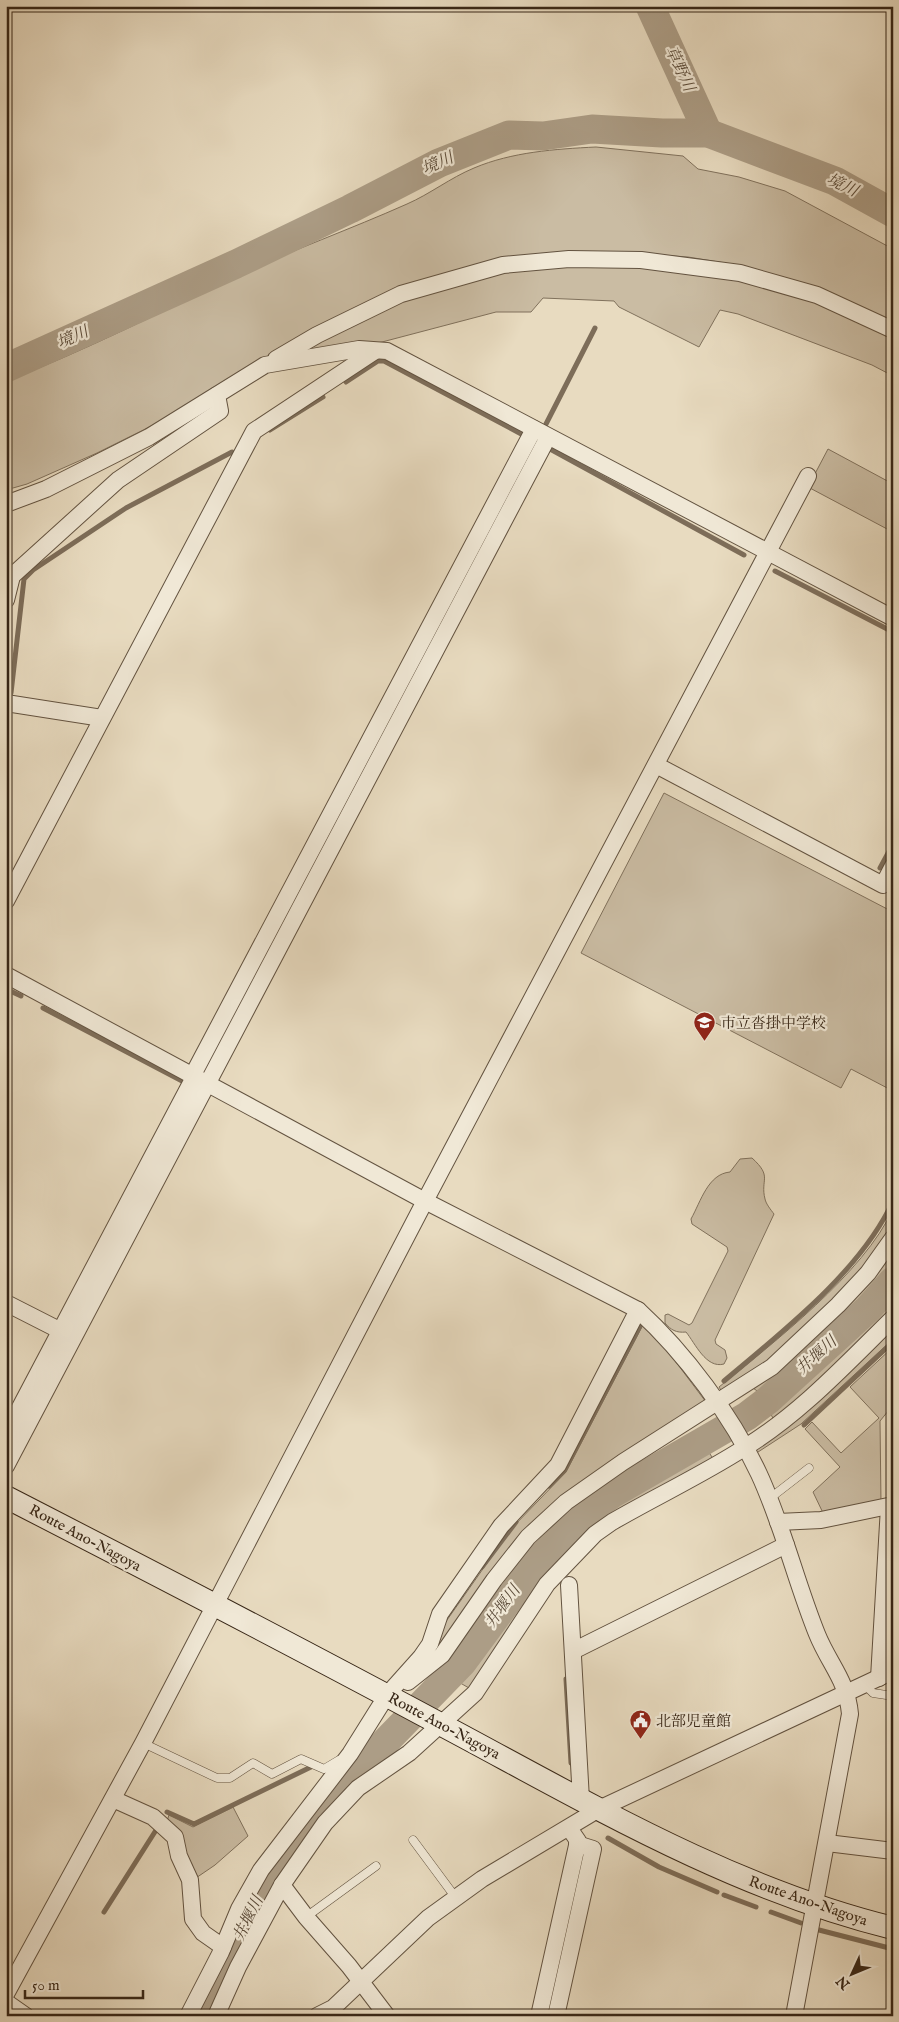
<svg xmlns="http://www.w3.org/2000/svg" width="899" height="2022" font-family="'IM FELL English','Noto Serif JP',serif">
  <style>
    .green { fill: #cabca3; stroke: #80715c }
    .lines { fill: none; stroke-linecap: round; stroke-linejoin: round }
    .stream { stroke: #7d6d59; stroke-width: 5 }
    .river { stroke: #ac9d86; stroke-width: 29 }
    .service-casing { stroke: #635340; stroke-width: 9 }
    .minor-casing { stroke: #635340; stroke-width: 18 }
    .secondary-casing { stroke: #372616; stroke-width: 24 }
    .service { stroke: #f0e8d6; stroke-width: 8 }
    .minor { stroke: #f0e8d6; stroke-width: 16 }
    .secondary { stroke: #f0e8d6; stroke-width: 22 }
    .labels { text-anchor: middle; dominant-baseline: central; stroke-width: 4.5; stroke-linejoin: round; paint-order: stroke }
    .poi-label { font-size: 15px; fill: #372616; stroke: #f0e8d6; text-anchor: start }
    .street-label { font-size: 15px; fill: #372616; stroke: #f0e8d6 }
    .water-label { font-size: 16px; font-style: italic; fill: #5a4a38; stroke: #f0e8d6 }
  </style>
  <rect width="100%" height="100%" fill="#e8dbc0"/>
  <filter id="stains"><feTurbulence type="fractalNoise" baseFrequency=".004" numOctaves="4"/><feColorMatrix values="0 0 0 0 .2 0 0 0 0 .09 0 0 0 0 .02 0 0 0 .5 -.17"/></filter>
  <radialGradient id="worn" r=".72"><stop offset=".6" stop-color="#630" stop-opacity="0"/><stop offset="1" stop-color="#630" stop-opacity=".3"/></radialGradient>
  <!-- green -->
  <g class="green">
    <path d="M596 147 683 156 698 169 739 177 785 191 893 249V325L725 263 688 257 632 253 465 270 97 453 27 484 6 490V381C85 351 160 312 237 276 292 250 351 229 407 204 430 194 450 178 474 168 512 152 555 149 596 147Z"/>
    <path d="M566 264C651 266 735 271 817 301 843 310 868 324 893 336V376L872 365 738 314 720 310 699 347 619 307 614 301 543 298 531 312H496L382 342 283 358 403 297 503 272Z"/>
    <path d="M828 449 893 484V523L889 530 808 487Z"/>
    <path d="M664 793 893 912V1091L851 1069 841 1088 581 953Z"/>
    <path d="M752 1158C773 1177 760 1179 765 1199 766 1204 771 1210 774 1214L715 1340 716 1344 725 1350 727 1358 724 1364C706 1369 695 1343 686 1332 676 1333 671 1330 665 1323V1315L668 1314 689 1325 692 1323 728 1251 727 1247 692 1224 691 1219C701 1201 708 1174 730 1172L740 1159Z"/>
    <path d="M893 1209V1232L885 1245 770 1364 722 1392 719 1387C773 1343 864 1273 893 1209Z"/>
    <path d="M893 1246V1274C853 1318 809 1358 763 1395L750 1386Z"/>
    <path d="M893 1290V1313L774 1420 768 1409 771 1405C814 1370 856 1332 893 1290Z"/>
    <path d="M645 1321 706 1402 557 1502 448 1642 420 1663 447 1620 511 1529 566 1472Z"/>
    <path d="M893 1324V1339L801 1424 755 1454 753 1450Z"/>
    <path d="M893 1347V1405L880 1421 881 1503 824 1515 813 1492 840 1467 805 1429 812 1422 841 1453 879 1418 850 1387Z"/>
    <path d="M706 1448 714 1460 622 1511 541 1584 469 1688 455 1680 539 1565 545 1571 548 1568 542 1561C574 1526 611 1501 651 1476 669 1466 687 1453 706 1448Z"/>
    <path d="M233 1807 248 1836 215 1865 193 1880 167 1821 169 1815 193 1827Z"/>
  </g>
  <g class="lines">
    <!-- stream -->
    <g class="stream">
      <path d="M346 382 378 361H384L525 436"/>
      <path d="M546 424 595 328"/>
      <path d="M270 430 323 397"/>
      <path d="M550 449 744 555"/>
      <path d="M775 571 893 632"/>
      <path d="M11 693 24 579 33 570 126 508 232 452"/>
      <path d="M880 868 893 844"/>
      <path d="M6 989 21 996"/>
      <path d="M43 1008 184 1082"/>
      <path d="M724 1381C782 1332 861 1271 893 1201"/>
      <path d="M804 1425 893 1342"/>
      <path d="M549 1486 564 1471 640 1326"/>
      <path d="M538 1560 547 1569"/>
      <path d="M482 1567 516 1522"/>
      <path d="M566 1679 571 1763"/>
      <path d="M167 1812 194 1824 313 1766"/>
      <path d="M608 1838 659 1867 717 1892"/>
      <path d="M724 1895 756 1907"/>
      <path d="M104 1912 158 1827"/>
      <path d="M771 1912 801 1923"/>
      <path d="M819 1930 893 1949"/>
    </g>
    <!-- river -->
    <g class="river">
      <path d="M650 6 708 133"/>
      <path d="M6 368 236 264 350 209 439 163 509 135 543 136 592 129 662 133H708L835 181 893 213"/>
      <path d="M201 2016 266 1885 326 1803 462 1663 538 1560 583 1515 612 1494 747 1416 768 1400 868 1309 893 1281"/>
    </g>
    <defs>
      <g id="service">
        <path d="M769 1499 809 1468"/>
        <path d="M865 1685 873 1693 893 1696"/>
        <path d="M143 1743 217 1778H230L253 1763 272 1774 301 1759 324 1769 339 1760"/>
        <path d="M413 1840 456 1898"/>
        <path d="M306 1917 376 1866"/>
      </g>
      <g id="minor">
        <path d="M276 359 317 335 401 294 503 265 569 259 641 260 740 273 817 295 893 330"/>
        <path d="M6 504 46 489 149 437 265 365 359 349 387 351 893 618"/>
        <path d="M6 600 12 576 118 480 220 411 217 395"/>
        <path d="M6 703 102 718"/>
        <path d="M656 765 883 885 893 866"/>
        <path d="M6 901 254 431 375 351"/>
        <path d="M6 975 425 1201 638 1310C685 1353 732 1416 759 1474 783 1526 796 1582 817 1634 829 1664 847 1680 850 1714L794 2016"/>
        <path d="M6 1303 61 1331"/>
        <path d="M6 1434 191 1083 196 1069 534 429"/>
        <path d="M6 1466 548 437"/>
        <path d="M778 1522 821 1520 893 1505"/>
        <path d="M569 1585 581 1800"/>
        <path d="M573 1651 786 1545"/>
        <path d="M879 1678 889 1507"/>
        <path d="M408 1682 442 1655 494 1580 528 1537 566 1502 623 1462 772 1367 838 1305 868 1273 893 1238"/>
        <path d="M113 1799 153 1817 175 1837 179 1856 190 1880 193 1919 203 1933 223 1947"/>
        <path d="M827 1843 893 1851"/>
        <path d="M282 1885 306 1917 349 1966 387 2016"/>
        <path d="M6 1994 143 1743 425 1201 808 476"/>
        <path d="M6 2002 26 2016"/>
        <path d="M188 2016 221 1952 239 1909 261 1870 350 1754 387 1695 421 1657 430 1644 440 1614 501 1526 558 1465 638 1310"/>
        <path d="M216 2016 238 1967 282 1885 325 1823 358 1788 409 1753 475 1693 547 1584 595 1534 612 1522C655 1497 702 1475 744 1448 800 1414 846 1364 893 1318"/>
        <path d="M317 2016 333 2008 428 1918 482 1879 599 1809 893 1671"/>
        <path d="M539 2016 578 1841 569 1828"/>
        <path d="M556 2016 593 1849 577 1844"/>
      </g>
      <path id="secondary" d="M6 1497C156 1574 306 1652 455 1732 595 1807 737 1890 893 1928"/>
    </defs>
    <!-- service casing -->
    <use href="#service" class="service-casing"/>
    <!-- minor casing -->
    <use href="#minor" class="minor-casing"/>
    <!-- secondary casing -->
    <use href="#secondary" class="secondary-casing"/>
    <!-- service -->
    <use href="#service" class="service"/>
    <!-- minor -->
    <use href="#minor" class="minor"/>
    <!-- secondary -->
    <use href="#secondary" class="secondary"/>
  </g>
  <!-- icons -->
  <defs>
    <symbol id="school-pin" viewBox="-11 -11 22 30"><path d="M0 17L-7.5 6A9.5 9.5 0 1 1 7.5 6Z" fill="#8f2418" stroke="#f0e8d6"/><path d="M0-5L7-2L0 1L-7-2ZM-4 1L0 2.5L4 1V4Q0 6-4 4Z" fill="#fff"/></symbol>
    <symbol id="civic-pin" viewBox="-11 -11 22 30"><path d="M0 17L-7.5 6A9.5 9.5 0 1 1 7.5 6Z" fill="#8f2418" stroke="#f0e8d6"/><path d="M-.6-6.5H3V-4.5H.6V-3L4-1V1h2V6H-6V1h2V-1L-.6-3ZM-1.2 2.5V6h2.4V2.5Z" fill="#fff"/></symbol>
  </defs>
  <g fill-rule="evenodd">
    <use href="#school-pin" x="692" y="1010" width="25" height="34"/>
    <use href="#civic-pin" x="628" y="1708" width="25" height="34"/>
  </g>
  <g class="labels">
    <!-- poi labels -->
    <g class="poi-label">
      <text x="721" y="1023">市立沓掛中学校</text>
      <text x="656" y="1721">北部児童館</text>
    </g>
    <!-- street labels -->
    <g class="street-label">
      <text transform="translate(85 1538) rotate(28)">Route Ano-Nagoya</text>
      <text transform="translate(444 1726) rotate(28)">Route Ano-Nagoya</text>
      <text transform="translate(808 1901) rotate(19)">Route Ano-Nagoya</text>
    </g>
    <!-- water labels -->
    <g class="water-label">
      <text transform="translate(679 69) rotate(65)">草野川</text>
      <text transform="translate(438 164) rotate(-24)">境川</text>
      <text transform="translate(842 186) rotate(26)">境川</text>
      <text transform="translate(73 338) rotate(-24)">境川</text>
      <text transform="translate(817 1356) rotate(-42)">井堰川</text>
      <text transform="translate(503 1607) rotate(-54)">井堰川</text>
      <text transform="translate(249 1919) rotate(-64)">井堰川</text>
    </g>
  </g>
  <!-- margin -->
  <rect width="899" height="2022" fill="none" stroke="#e8dbc0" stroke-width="25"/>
  <rect x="8" y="8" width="884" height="2007" fill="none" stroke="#372616" stroke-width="2.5"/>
  <rect x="12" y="12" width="874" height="1997" fill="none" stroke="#372616"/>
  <!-- north arrow -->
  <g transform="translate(852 1974) rotate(226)" stroke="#f0e8d6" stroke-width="4" paint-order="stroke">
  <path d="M0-4L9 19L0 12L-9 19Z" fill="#372616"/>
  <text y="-8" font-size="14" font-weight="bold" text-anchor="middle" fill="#372616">N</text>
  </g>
  <!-- scale -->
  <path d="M25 1990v8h118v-8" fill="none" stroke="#372616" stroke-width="2.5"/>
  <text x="32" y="1990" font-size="15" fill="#372616" stroke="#f0e8d6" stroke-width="4" paint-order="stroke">50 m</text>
  <rect width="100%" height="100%" filter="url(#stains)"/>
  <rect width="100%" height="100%" fill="url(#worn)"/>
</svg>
